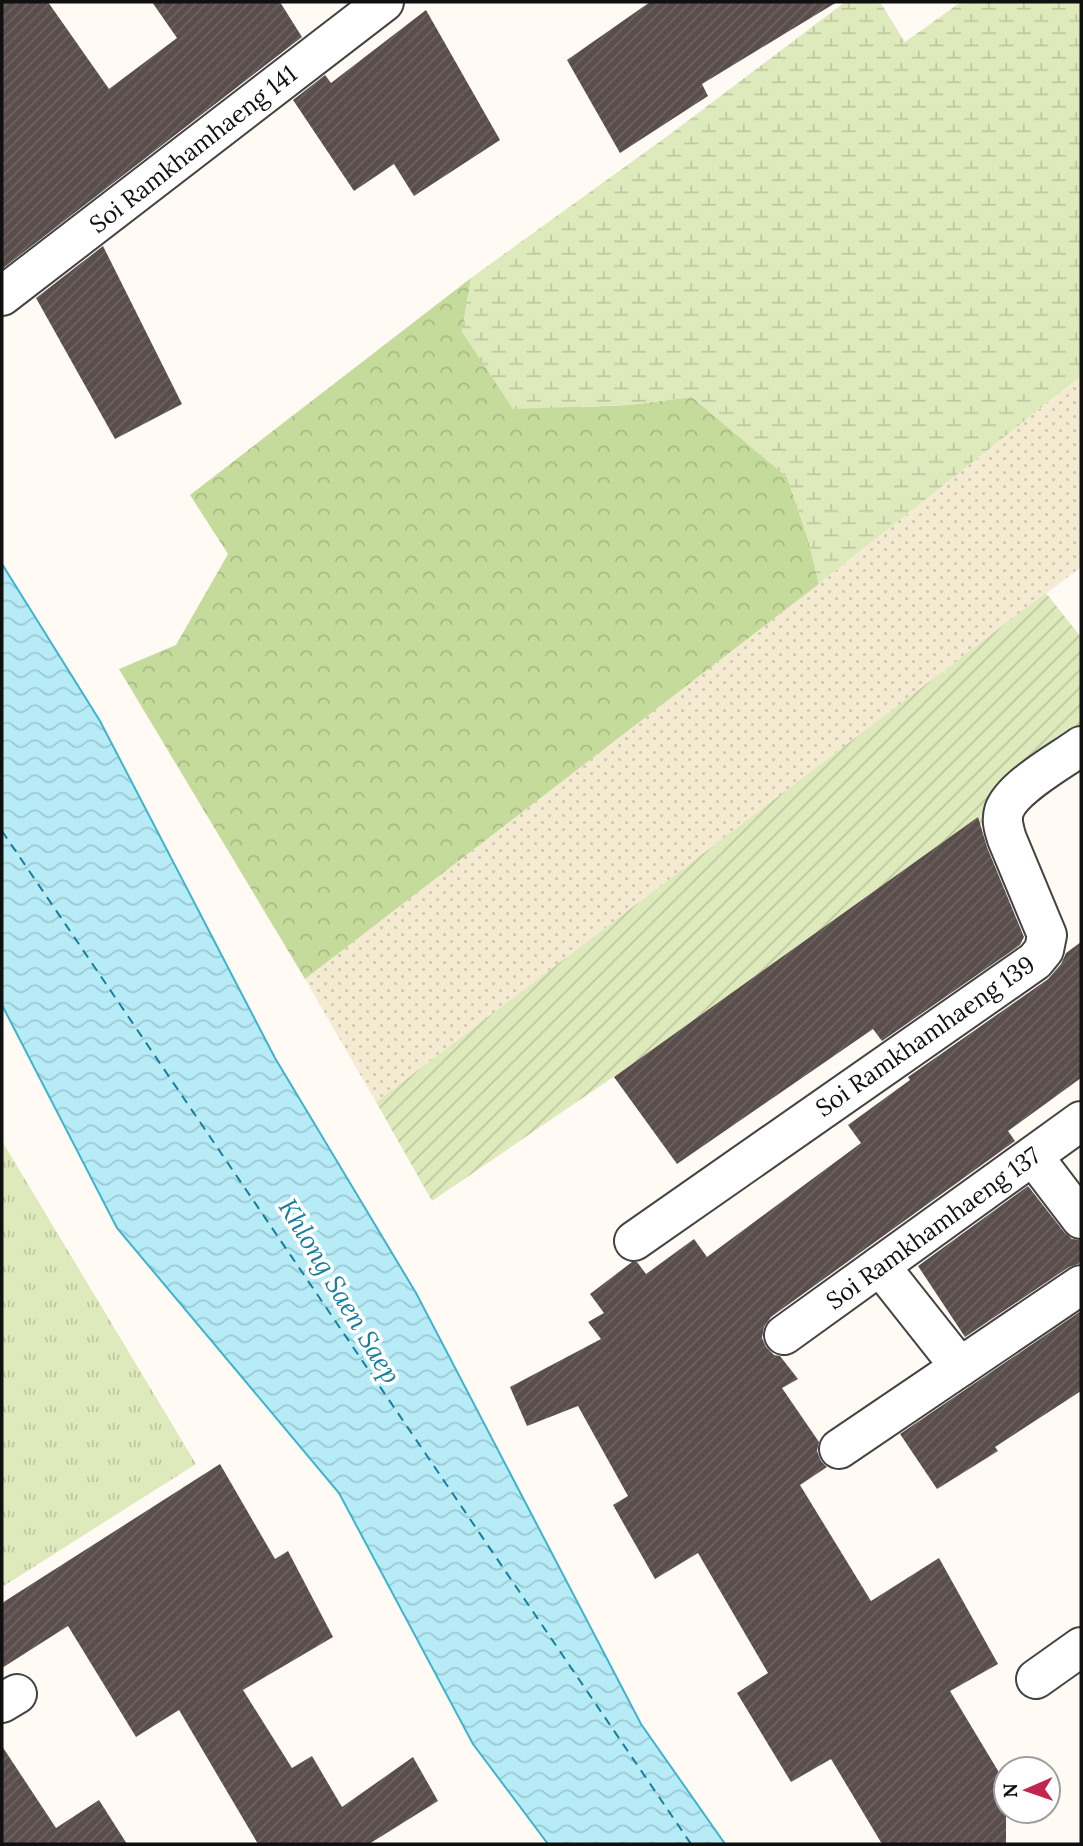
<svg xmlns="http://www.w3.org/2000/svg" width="1083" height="1846" font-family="Lora,serif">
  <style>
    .farmland { fill: url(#farmland-dots) }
    .grass { fill: url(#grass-tufts) }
    .forest { fill: url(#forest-crowns) }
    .wetland { fill: url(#wetland-marsh) }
    .garden { fill: url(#garden-furrows) }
    .water { fill: url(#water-waves); stroke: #3eb3ce; stroke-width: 2 }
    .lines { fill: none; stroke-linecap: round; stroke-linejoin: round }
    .ferry { stroke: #177e9d; stroke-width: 2; stroke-dasharray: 9 7; stroke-linecap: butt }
    .building { fill: url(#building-hatch) }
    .minor-casing { stroke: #434343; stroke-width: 42 }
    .minor { stroke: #fff; stroke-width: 38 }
    .labels { text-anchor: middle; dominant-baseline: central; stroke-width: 7; stroke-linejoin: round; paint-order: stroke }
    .street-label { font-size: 24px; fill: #101010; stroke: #fff }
    .water-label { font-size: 26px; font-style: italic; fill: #177e9d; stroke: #fff }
  </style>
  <defs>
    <pattern id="farmland-dots" width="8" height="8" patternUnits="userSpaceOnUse" patternTransform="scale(1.75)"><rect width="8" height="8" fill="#f5ebd2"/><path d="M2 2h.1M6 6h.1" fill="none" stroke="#d1c8b3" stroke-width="1.8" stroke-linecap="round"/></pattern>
    <pattern id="grass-tufts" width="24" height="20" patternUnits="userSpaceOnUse" patternTransform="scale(1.75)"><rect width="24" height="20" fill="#deeabb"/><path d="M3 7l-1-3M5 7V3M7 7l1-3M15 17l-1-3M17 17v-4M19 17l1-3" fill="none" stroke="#bdc8a0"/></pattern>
    <pattern id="forest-crowns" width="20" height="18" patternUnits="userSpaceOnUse" patternTransform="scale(1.75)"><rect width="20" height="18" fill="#c5db9b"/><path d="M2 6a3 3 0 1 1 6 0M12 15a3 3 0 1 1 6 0" fill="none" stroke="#a8bb84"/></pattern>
    <pattern id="wetland-marsh" width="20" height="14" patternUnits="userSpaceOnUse" patternTransform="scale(1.75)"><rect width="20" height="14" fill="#deeabb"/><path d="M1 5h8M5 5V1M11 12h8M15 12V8" fill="none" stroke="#bdc8a0"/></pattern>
    <pattern id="garden-furrows" width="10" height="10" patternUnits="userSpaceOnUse" patternTransform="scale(1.75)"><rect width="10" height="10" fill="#deeabb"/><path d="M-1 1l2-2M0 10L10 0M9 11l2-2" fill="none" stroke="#bdc8a0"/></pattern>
    <pattern id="water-waves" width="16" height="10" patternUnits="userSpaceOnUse" patternTransform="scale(1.75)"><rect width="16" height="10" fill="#b7ecf7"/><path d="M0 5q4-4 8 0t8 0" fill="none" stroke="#9cc9d3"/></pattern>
    <pattern id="building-hatch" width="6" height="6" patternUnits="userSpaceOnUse" patternTransform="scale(1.75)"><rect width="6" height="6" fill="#594e4c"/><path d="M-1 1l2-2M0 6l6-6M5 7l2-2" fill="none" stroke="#6c6361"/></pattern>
  </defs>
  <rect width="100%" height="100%" fill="#fffaf3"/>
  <!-- farmland -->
  <path class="farmland" d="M1081 376V567L376 1102 305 979 819 584Z"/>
  <!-- grass -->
  <path class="grass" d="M2 1141 196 1464 2 1587Z"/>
  <!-- forest -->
  <path class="forest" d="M471 278 462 332 582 407 629 405 692 397 787 477 808 539 819 584 305 979 119 669 176 645 228 554 190 495Z"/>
  <!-- wetland -->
  <path class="wetland" d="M845 2H880L905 42 961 2H1081V376L819 584 808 539 787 477 692 397 629 405 513 409 462 332 471 278 673 132Z"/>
  <!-- garden -->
  <path class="garden" d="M1046 593 1081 637V757L432 1201 376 1102Z"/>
  <!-- water -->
  <path class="water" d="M2 564 100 721 275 1058 416 1293 641 1724 725 1844H548L473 1744 339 1493 117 1228 2 1005Z"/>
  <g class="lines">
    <!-- ferry -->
    <path class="ferry" d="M2 831 691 1844"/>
  </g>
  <!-- building -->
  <g class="building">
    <path d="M2 2H48L109 89 177 38 152 2H280L302 37 2 269Z"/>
    <path d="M650 2H837L702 84 708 96 620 153 567 60Z"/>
    <path d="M426 10 500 140 414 196 394 164 354 191 293 100 325 75 331 83Z"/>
    <path d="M103 246 182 404 115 439 36 298Z"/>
    <path d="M978 817 987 847 1024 937 1020 945 882 1041 873 1029 677 1164 614 1077Z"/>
    <path d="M1081 942V1078L1008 1131 1015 1141 771 1317 764 1327 762 1338 766 1347 774 1355 780 1356 798 1379 782 1388 819 1442 817 1451 821 1461 827 1467 800 1485 871 1601 939 1558 998 1664 950 1691 1006 1784V1844H882L831 1759 791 1782 737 1693 768 1673 698 1553 655 1579 613 1505 628 1496 578 1406 527 1426 510 1387 601 1339 588 1322 604 1313 590 1294 632 1262H637L646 1274 694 1239 707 1257 861 1143 848 1125 910 1080 908 1077 1048 979 1061 964 1066 953Z"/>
    <path d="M1028 1186 1064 1232 1072 1239 1081 1240V1263L1069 1267 965 1337 918 1266Z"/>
    <path d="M1081 1311V1391L995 1447 998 1451 937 1489 900 1434Z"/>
    <path d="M220 1464 275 1559 288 1551 333 1637 243 1690 292 1768 312 1756 342 1807 413 1757 438 1801 369 1844H258L179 1710 136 1737 68 1626 2 1668V1603Z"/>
    <path d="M2 1746 56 1828 99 1800 127 1844H2Z"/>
  </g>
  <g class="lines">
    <defs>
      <g id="minor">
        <path d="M2 296 384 2"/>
        <path d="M1033 1156 1081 1219"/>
        <path d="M634 1241 1035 961 1044 950 1047 935 1007 839C1004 829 1001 821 1004 811 1012 787 1061 761 1081 746"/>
        <path d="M880 1266 960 1367"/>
        <path d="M784 1335 1081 1121"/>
        <path d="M839 1449 1081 1285"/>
        <path d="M1036 1679 1081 1647"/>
        <path d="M2 1703 17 1694"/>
      </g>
    </defs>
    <!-- minor casing -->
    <use href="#minor" class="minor-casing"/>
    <!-- minor -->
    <use href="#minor" class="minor"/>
  </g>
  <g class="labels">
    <!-- street labels -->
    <g class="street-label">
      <text transform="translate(193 149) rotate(-38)">Soi Ramkhamhaeng 141</text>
      <text transform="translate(925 1036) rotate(-35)">Soi Ramkhamhaeng 139</text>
      <text transform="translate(933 1228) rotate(-36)">Soi Ramkhamhaeng 137</text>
    </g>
    <!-- water labels -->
    <g class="water-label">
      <text transform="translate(340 1291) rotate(59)">Khlong Saen Saep</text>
    </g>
  </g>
  <!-- border -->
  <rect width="1083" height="1846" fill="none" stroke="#101010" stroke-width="7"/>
  <!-- north arrow -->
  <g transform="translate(1027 1790) rotate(268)"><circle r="33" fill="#ffffff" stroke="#9f9f9f" stroke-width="2"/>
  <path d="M0-5L12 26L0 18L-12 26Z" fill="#c2264e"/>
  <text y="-10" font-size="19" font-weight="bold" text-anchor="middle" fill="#101010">N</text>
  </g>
</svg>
